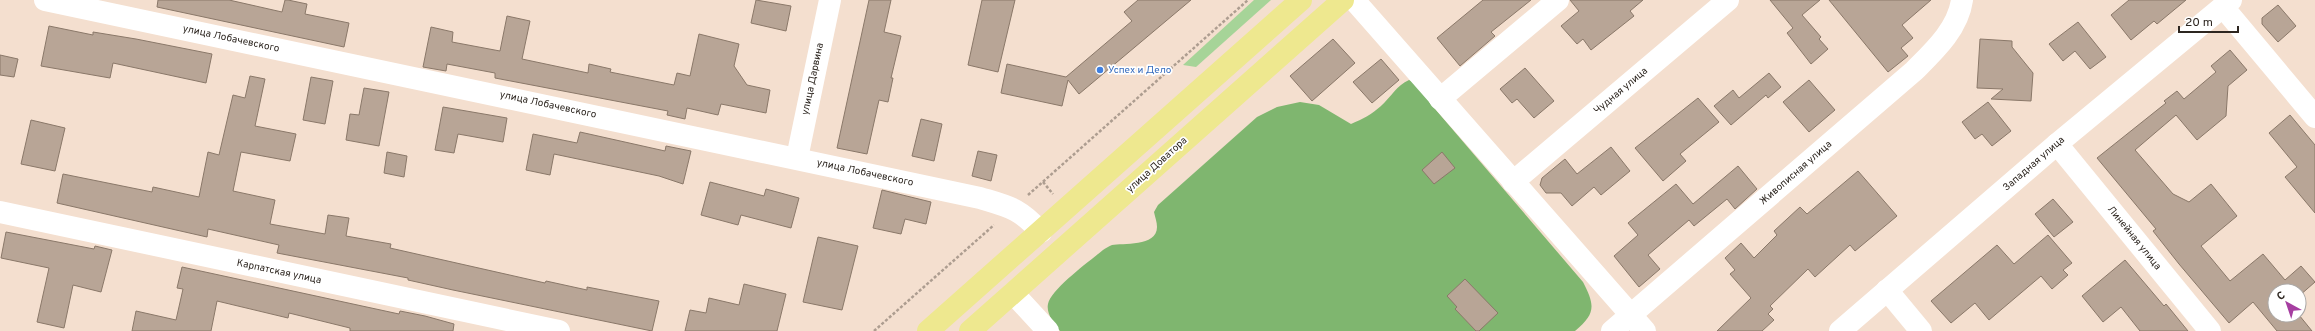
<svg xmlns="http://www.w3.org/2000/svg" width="2315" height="331" font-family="Overpass,sans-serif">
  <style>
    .green { fill: #a6d498 }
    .forest { fill: #7fb66f }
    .building { fill: #b8a596; stroke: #8a7869 }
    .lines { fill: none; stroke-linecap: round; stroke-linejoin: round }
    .path { stroke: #ad9d90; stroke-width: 2.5; stroke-dasharray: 3 2; stroke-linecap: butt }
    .minor { stroke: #fff; stroke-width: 22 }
    .major { stroke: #eee88f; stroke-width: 22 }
    .shop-dot { fill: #3f7fe0; stroke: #fff; stroke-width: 1.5 }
    .labels { text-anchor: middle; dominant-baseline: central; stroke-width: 3.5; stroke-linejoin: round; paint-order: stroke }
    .street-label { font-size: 10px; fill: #2d2620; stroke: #fff }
    .shop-label { font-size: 10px; fill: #366cbe; stroke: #fff; text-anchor: start }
  </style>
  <rect width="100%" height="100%" fill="#f4dfcf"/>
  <!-- green -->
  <path class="green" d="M1254 0H1271L1196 67 1183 65Z"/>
  <!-- forest -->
  <path class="forest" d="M1409 80 1416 83 1430 103 1583 282C1595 305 1596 314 1575 331H1060C1054 324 1046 313 1048 304 1051 289 1091 260 1103 250 1106 248 1109 246 1112 245 1122 243 1157 247 1157 227 1157 222 1155 217 1154 212L1158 205 1257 117 1277 107 1300 102 1319 105 1351 124C1363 119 1372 114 1381 106 1391 97 1397 85 1409 80Z"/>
  <!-- building -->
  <g class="building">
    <path d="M158 0H229L282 12 285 0H288L307 4 305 14 349 23 344 47 157 7Z"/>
    <path d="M756 0 791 6 786 31 751 23Z"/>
    <path d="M869 0H891L884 32 901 36 891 78H893L888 102 879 100 867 154 837 148Z"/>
    <path d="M982 0H1015L998 72 968 65Z"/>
    <path d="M1138 0H1191L1079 94 1068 80 1062 106 1001 93 1007 64 1066 77 1132 21 1124 12Z"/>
    <path d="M1483 0H1531L1491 32 1495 36 1460 66 1437 38Z"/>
    <path d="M1570 0H1643L1630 11 1634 16 1591 50 1583 39 1577 44 1561 26 1579 11Z"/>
    <path d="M1770 0H1820L1802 15 1821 37 1819 39 1828 49 1811 64 1787 33 1793 28Z"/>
    <path d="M1829 0H1931L1902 25 1913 38 1901 48 1908 56 1888 72Z"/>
    <path d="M2129 0H2186L2157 24 2154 21 2131 40 2111 15Z"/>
    <path d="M2278 5 2296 26 2278 42 2262 24V18Z"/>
    <path d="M507 16 530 21 522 59 588 73 589 64 611 69 610 72 674 85 677 73 690 76 699 34 739 44 734 66 747 85 770 90 766 113 721 104 718 115 687 108 685 119 667 115 668 111 495 78V73L447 64 446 71 423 67 431 27 453 32 452 42 500 51Z"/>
    <path d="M2078 22 2106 57 2090 69 2075 51 2063 61 2049 44Z"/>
    <path d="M49 26 93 35V32L136 39 212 54 206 83 113 63 110 78 41 66Z"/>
    <path d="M1333 39 1355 63 1312 101 1290 76Z"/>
    <path d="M1980 39 2012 41V47L2033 73 2031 101 1991 99 2003 89 1977 88Z"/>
    <path d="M2230 50 2247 70 2228 86 2226 116 2197 140 2176 115 2135 150 2173 194 2189 202 2211 184 2237 216 2201 246 2230 281 2263 254 2285 280 2301 266 2315 282 2299 296V291H2275V315H2299L2312 331H2277L2253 302 2229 323 2179 264 2153 231 2156 229 2097 158 2166 103 2164 101 2177 91 2184 99 2216 72 2211 66Z"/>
    <path d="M0 55 18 59 14 77 0 75Z"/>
    <path d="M1381 59 1399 80 1372 103 1353 82Z"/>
    <path d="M1525 68 1554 101 1534 118 1517 99 1512 103 1500 89Z"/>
    <path d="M1769 73 1781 87 1768 98 1766 95 1731 125 1714 106 1733 90 1739 98Z"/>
    <path d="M250 76 265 79 255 126 296 134 290 161 241 152 233 191 275 200 270 224 325 234 328 215 349 218 346 236 391 244 390 248 545 283 546 281 587 290V287L659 301 652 331 453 290 408 280V278L277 253 279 245 208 229 207 237 57 203 63 174 152 192 153 187 199 197 208 152 219 155 233 95 245 98Z"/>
    <path d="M311 77 333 81 325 124 303 120Z"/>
    <path d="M1809 80 1835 110 1809 132 1783 102Z"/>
    <path d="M364 88 389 92 379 146 346 140 350 114 359 115Z"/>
    <path d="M1698 98 1719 122 1680 154 1686 161 1663 181 1635 148Z"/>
    <path d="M1988 102 2011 131 1992 146 1982 134 1975 139 1962 122Z"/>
    <path d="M443 107 507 118 503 142 458 134 454 153 435 150Z"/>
    <path d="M2290 115 2315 145V213L2285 177 2297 167 2269 133Z"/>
    <path d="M921 119 942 124 934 161 912 156Z"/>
    <path d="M31 120 65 128 55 171 21 164Z"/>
    <path d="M580 132 665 151 666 146 691 151 683 184 659 176 554 154 550 175 526 170 533 134 577 143Z"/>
    <path d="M1611 147 1630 171 1601 195 1594 187 1572 206 1561 193H1546L1540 185 1542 178 1565 159 1577 174Z"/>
    <path d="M978 151 997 155 991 181 972 176Z"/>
    <path d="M387 152 407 156 404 177 384 173Z"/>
    <path d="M1442 152 1455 168 1434 184 1422 170Z"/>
    <path d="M1738 166 1757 189 1735 209 1727 199 1694 226 1689 220 1648 255 1660 269 1639 287 1614 256 1638 235 1628 223 1676 184 1693 204Z"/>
    <path d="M1858 171 1897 216 1855 251 1850 245 1815 277 1808 269 1770 306 1773 309 1768 314 1774 320 1762 331H1717L1751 298 1730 274 1735 270 1725 258 1741 243 1754 258 1777 235 1774 231 1800 207 1807 214Z"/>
    <path d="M710 182 764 196 766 189 799 198 791 228 741 215 738 225 701 215Z"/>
    <path d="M882 190 931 202 926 224 905 219 901 234 873 228Z"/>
    <path d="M2053 199 2073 222 2054 237 2035 214Z"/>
    <path d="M6 232 94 249 95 246 112 250 101 292 73 285 64 328 37 322 49 268 1 258Z"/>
    <path d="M2048 235 2072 263 2063 270 2068 275 2052 289 2041 276 1989 320 1975 303 1951 323 1931 301 1997 245 2014 264Z"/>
    <path d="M818 237 858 246 842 310 803 302Z"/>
    <path d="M2125 260 2164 306 2166 304 2188 331H2140L2121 307 2103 322 2082 296Z"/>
    <path d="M182 267 399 314 400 311 425 316 454 324 453 331H350V328L289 313 288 318 217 301 211 331H132L136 311 176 320 183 289 177 288Z"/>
    <path d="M1465 279 1498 313 1479 331H1476L1455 309 1457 307 1447 296Z"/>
    <path d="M744 284 786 294 777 331H685L690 310 706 313 709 298 739 305Z"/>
  </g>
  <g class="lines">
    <!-- path -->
    <g class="path">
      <path d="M1043 182 1053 194"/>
      <path d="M1028 195 1248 0"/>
      <path d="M874 331 994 225"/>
    </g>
    <!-- minor -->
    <g class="minor">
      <path d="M45 0 980 198C1010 207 1019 208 1041 232"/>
      <path d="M1354 0 1645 331"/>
      <path d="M2223 7 2315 117"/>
      <path d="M1440 99 1558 0"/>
      <path d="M2057 144 2210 331"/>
      <path d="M797 158 830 0"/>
      <path d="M1513 182 1728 0"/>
      <path d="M0 212 559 331"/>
      <path d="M1887 290 1921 331"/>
      <path d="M1013 293 1048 331"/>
      <path d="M1612 331 1914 71C1934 51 1958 29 1962 0"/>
      <path d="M1840 331 2057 144 2231 0"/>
    </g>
    <!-- major -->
    <g class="major">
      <path d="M928 331 1301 0"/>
      <path d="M970 331 1343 0"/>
    </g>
  </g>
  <!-- markers -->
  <circle class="shop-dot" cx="1100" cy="70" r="4"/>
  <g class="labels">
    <!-- street labels -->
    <g class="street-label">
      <text transform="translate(231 39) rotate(12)">улица Лобачевского</text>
      <text transform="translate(813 79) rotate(-78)">улица Дарвина</text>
      <text transform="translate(1621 91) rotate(-40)">Чудная улица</text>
      <text transform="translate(548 105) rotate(12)">улица Лобачевского</text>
      <text transform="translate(2034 164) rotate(-41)">Западная улица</text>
      <text transform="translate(1157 165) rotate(-42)">улица Доватора</text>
      <text transform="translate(865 173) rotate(12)">улица Лобачевского</text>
      <text transform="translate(1796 173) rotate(-41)">Живописная улица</text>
      <text transform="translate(2134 238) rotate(51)">Линейная улица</text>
      <text transform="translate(279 272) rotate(12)">Карпатская улица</text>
    </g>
    <!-- shop labels -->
    <g class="shop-label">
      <text x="1108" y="70">Успех и Дело</text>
    </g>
  </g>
  <!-- north arrow -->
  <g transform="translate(2287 303) rotate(320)"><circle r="19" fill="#ffffff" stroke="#aba8a6"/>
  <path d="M0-3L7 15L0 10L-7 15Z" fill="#a63ea1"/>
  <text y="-6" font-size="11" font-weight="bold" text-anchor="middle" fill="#2d2620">С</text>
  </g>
  <!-- scale -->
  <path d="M2179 26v6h59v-6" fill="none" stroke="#2d2620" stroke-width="2"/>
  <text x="2185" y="26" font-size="12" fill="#2d2620" stroke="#ffffff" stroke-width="3" paint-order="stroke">20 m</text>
</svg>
